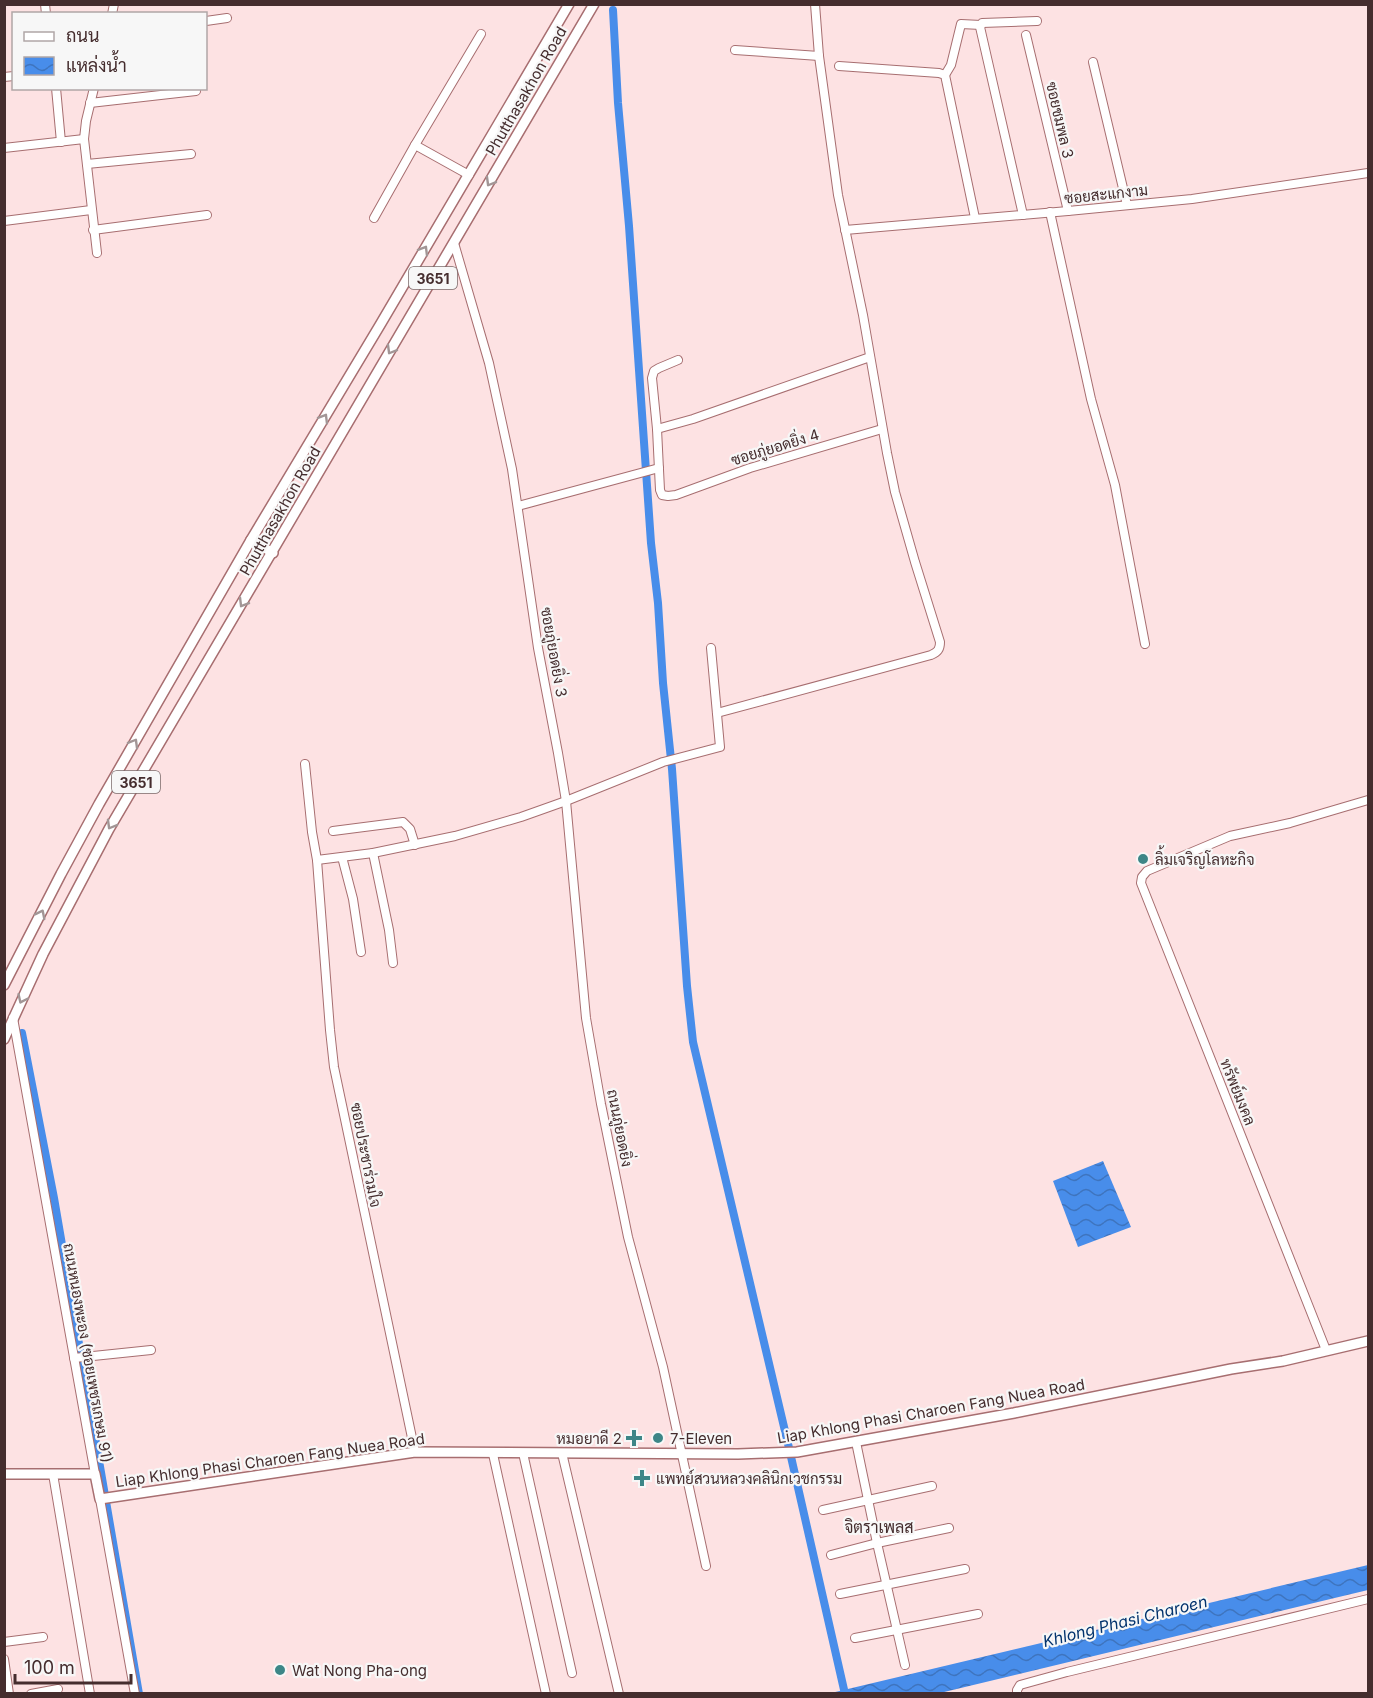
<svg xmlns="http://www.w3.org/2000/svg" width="1373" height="1698" font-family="Inter,Sarabun,sans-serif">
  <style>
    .water { fill: url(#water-waves) }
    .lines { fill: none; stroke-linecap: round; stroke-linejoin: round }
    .canal { stroke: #488dea; stroke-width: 8 }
    .minor-casing { stroke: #a76e70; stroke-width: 10 }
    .major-casing { stroke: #a76e70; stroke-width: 12 }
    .minor { stroke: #fff; stroke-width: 8 }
    .major { stroke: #fff; stroke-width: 9 }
    .oneway { stroke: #a29696 }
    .poi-dot { fill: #3d8687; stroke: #f7f7f7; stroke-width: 2 }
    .labels { text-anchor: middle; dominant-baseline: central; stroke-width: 4.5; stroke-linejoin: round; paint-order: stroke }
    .shield { fill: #f7f7f7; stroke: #7a6a6a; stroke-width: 1.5 }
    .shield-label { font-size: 14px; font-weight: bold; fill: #452d2e }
    .street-label { font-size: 15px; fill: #452d2e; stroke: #f7f7f7 }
    .poi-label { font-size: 15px; fill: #452d2e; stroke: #f7f7f7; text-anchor: start }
    .neighbourhood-label { font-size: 16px; fill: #452d2e; stroke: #f7f7f7 }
    .water-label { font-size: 16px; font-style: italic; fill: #03336d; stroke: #f7f7f7 }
  </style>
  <defs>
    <pattern id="water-waves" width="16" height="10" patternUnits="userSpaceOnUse" patternTransform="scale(1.5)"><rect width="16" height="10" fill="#488dea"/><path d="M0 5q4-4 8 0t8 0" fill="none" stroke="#3e74be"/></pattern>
  </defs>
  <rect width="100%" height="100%" fill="#fde2e3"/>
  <!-- water -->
  <g class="water">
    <path d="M1103 1161 1131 1227 1078 1247 1053 1181Z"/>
    <path d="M1368 1565V1590L940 1693H831Z"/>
  </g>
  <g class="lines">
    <!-- canal -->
    <g class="canal">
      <path d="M613 10 618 103 629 226 651 543 658 603 663 683 672 769 687 986 693 1042 789 1448 845 1694"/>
      <path d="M22 1033 54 1198 139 1694"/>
    </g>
    <defs>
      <g id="minor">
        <path d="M45 4 46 14"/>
        <path d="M112 14 114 4"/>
        <path d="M206 21 227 18"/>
        <path d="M1026 35 1068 211"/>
        <path d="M735 50 819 56"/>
        <path d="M1093 62 1127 205"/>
        <path d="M839 66 939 73 945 75 975 218"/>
        <path d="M945 75 951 65 961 24 981 25"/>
        <path d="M4 77 14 76"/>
        <path d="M56 88 61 142"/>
        <path d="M94 88 86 121 84 139 97 253"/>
        <path d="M90 103 196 91"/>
        <path d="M4 148 84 139"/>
        <path d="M87 164 191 154"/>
        <path d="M469 175 415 145 481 34"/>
        <path d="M1050 212 1091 399 1115 485 1145 644"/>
        <path d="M1023 215 980 27 982 23 1037 21"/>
        <path d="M374 218 415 145"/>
        <path d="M4 221 91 210"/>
        <path d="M93 230 207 215"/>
        <path d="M845 230 1068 211 1192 199 1368 173"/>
        <path d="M454 243 489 363 512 469 538 648 558 753 566 801 586 1018 601 1104 628 1237 663 1367 706 1566"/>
        <path d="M678 360 659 368 654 371 652 378 657 429 660 490 662 495 668 496 676 495 750 468 882 429"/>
        <path d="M657 429 693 419 870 357"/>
        <path d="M518 506 659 468"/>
        <path d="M717 713 931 655C938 652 940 649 940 642L915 562 895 492 887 453 863 315 838 195 819 56 815 4"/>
        <path d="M305 764 312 832 317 860 330 1030 334 1067 415 1452"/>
        <path d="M333 831 403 822 410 829 415 845"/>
        <path d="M373 853 389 930 393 963"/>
        <path d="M342 857 353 899 361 952"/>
        <path d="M317 860 373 853 455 836 521 817 566 801 663 762 720 747 711 648"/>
        <path d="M13 1018 95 1474"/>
        <path d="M1326 1350 1141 883 1142 877 1147 871 1230 836 1290 823 1368 800"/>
        <path d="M74 1358 151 1350"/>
        <path d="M856 1442 877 1543 905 1665"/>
        <path d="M523 1453 572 1673"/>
        <path d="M562 1453 619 1694"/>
        <path d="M493 1454 546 1694"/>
        <path d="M53 1474 90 1694"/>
        <path d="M100 1499 135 1694"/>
        <path d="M823 1510 932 1486"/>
        <path d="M831 1555 877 1543 949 1528"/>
        <path d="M840 1594 965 1569"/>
        <path d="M855 1638 978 1614"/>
        <path d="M4 1642 43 1637"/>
        <path d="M4 1659 9 1694"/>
        <path d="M31 1694 58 1689"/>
        <path d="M1017 1694V1690L1020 1685 1067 1672 1368 1599"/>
      </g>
      <g id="major">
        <path d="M251 540 273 553"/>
        <path d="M4 985 61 874 99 804 251 540 380 325 569 4"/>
        <path d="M4 1039 43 954 109 829 594 4"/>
        <path d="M4 1474H95L100 1499 415 1452 738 1454 797 1452 1014 1413 1231 1369 1283 1361 1368 1341"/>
      </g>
    </defs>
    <!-- minor casing -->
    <use href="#minor" class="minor-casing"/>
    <!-- major casing -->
    <use href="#major" class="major-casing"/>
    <!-- minor -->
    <use href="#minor" class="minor"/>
    <!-- major -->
    <use href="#major" class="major"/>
  </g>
  <!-- one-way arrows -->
  <defs><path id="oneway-chevron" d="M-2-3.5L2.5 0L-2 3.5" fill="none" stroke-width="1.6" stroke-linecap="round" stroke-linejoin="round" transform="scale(1.5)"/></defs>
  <g class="oneway">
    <use href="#oneway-chevron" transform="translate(490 182) rotate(120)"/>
    <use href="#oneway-chevron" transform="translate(424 250) rotate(-59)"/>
    <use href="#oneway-chevron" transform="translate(391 350) rotate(120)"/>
    <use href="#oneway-chevron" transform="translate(324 418) rotate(-59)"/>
    <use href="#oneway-chevron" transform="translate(243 603) rotate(121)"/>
    <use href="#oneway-chevron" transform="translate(134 743) rotate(-60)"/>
    <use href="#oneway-chevron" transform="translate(111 825) rotate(120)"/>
    <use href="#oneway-chevron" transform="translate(41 914) rotate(-63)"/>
    <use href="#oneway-chevron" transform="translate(22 999) rotate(115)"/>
  </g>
  <!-- markers -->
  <g class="poi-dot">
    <circle cx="1143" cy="859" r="6"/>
    <path d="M631 1429h6v6h6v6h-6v6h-6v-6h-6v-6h6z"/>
    <circle cx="658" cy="1438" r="6"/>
    <path d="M639 1469h6v6h6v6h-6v6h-6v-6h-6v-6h6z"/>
    <circle cx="280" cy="1670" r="6"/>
  </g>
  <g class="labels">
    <!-- shield labels -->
    <g class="shield">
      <rect x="409" y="267" width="48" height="22" rx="4.5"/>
      <rect x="112" y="771" width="48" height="22" rx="4.5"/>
    </g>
    <g class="shield-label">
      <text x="433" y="278">3651</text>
      <text x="136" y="782">3651</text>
    </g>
    <!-- street labels -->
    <g class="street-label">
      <text transform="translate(526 91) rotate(-60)">Phutthasakhon Road</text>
      <text transform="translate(1060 120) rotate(77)">ซอยชมพล 3</text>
      <text transform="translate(1106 194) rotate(-6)">ซอยสะแกงาม</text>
      <text transform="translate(775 447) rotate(-17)">ซอยภู่ยอดยิ่ง 4</text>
      <text transform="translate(280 511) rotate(-60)">Phutthasakhon Road</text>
      <text transform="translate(554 652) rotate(80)">ซอยภู่ยอดยิ่ง 3</text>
      <text transform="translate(1238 1092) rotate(68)">ทรัพย์มงคล</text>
      <text transform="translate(620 1128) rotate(79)">ถนนภู่ยอดยิ่ง</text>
      <text transform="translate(366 1155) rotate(79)">ซอยประชาร่วมใจ</text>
      <text transform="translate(88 1353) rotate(80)">ถนนหนองพะอง (ซอยเพชรเกษม 91)</text>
      <text transform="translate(931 1411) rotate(-10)">Liap Khlong Phasi Charoen Fang Nuea Road</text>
      <text transform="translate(270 1460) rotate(-8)">Liap Khlong Phasi Charoen Fang Nuea Road</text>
    </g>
    <!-- poi labels -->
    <g class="poi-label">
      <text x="1155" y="859">ลิ้มเจริญโลหะกิจ</text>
      <text x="622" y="1438" text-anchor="end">หมอยาดี 2</text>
      <text x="670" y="1438">7-Eleven</text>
      <text x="656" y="1478">แพทย์สวนหลวงคลินิกเวชกรรม</text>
      <text x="292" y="1670">Wat Nong Pha-ong</text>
    </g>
    <!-- neighbourhood labels -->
    <g class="neighbourhood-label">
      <text x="879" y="1527">จิตราเพลส</text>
    </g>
    <!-- water labels -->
    <g class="water-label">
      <text transform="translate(1125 1621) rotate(-14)">Khlong Phasi Charoen</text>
    </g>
  </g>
  <!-- border -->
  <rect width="1373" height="1698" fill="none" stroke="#452d2e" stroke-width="12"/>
  <!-- legend -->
  <rect x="12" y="12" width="195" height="78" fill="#f7f7f7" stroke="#b0a6a7" stroke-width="1.5"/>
  <rect x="24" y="32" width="30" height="9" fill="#ffffff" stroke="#b0a6a7" stroke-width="1.5"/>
  <text x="66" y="42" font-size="18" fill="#452d2e">ถนน</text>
  <rect x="24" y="57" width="30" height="18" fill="url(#water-waves)" stroke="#b0a6a7" stroke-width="1.5"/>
  <text x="66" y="72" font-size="18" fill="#452d2e">แหล่งน้ำ</text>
  <!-- scale -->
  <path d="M15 1674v9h116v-9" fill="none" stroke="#452d2e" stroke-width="3"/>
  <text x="24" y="1674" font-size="18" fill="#452d2e" stroke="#f7f7f7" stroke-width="4.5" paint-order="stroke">100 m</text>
</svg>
